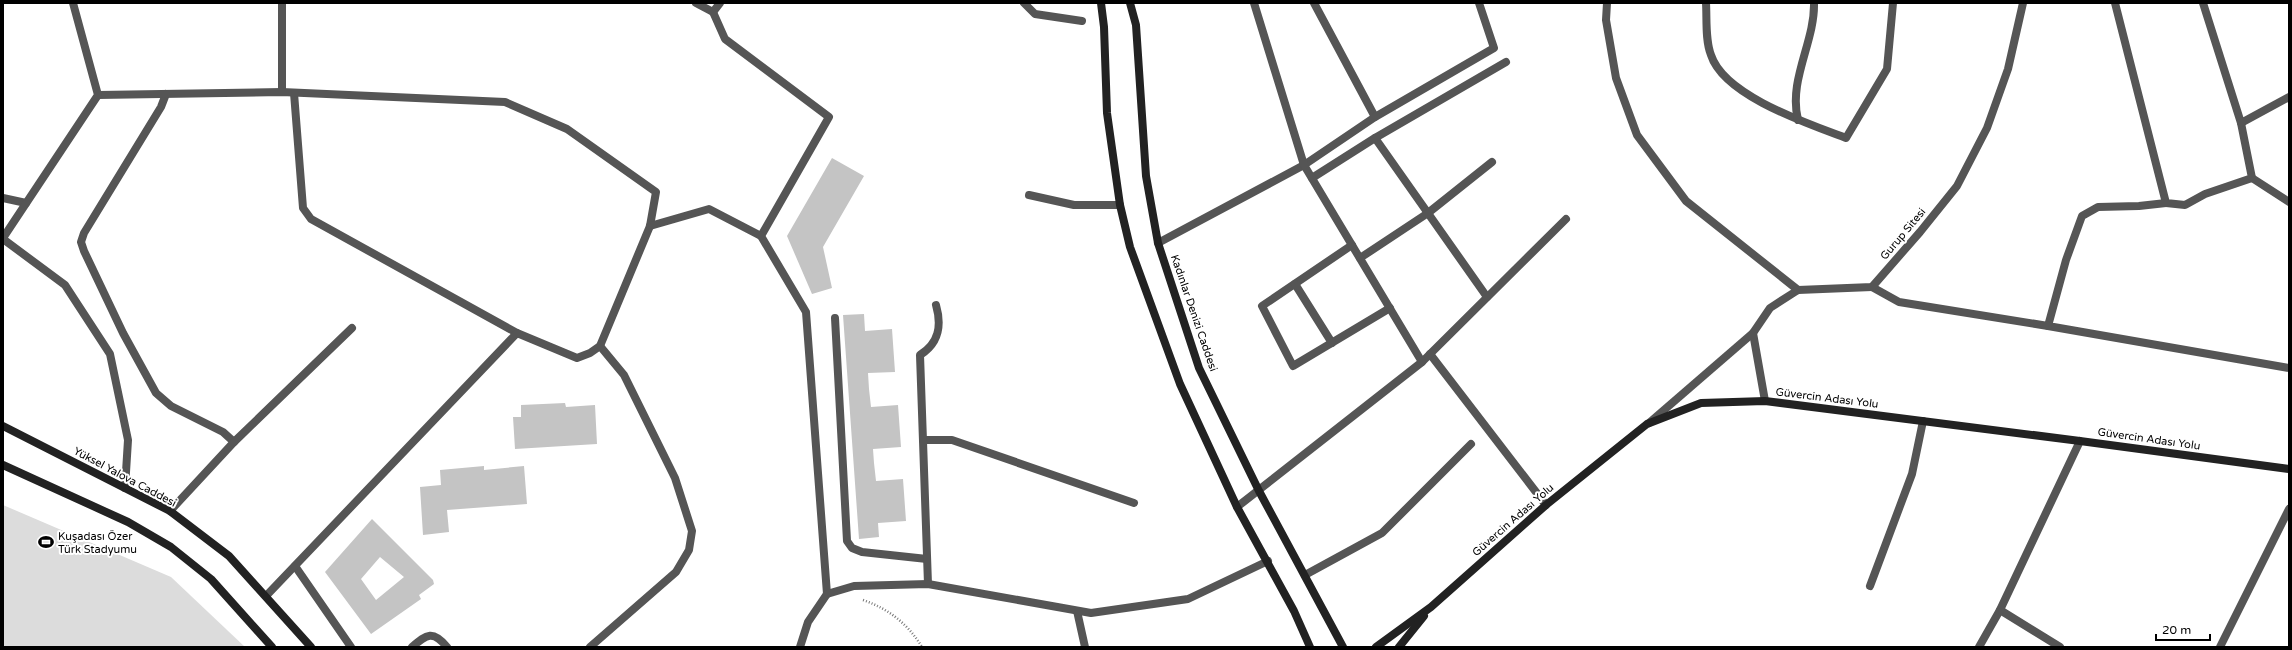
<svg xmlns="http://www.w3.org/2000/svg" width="2292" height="650" font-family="'Varela Round',sans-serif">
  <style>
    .garden { fill: #dcdcdc }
    .building { fill: #c4c4c4; fill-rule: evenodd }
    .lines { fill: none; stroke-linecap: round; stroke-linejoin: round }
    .path { stroke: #777; stroke-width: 2.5; stroke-dasharray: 1 2; stroke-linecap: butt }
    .lane { stroke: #555; stroke-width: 8 }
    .street { stroke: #555; stroke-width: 8 }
    .secondary { stroke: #222; stroke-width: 8 }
    .labels { text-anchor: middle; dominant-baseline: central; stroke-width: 4; stroke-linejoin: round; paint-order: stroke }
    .street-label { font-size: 11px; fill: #000; stroke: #fff }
    .poi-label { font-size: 11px; fill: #000; stroke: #fff; text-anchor: start }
  </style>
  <rect width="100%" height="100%" fill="#fff"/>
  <!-- garden -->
  <path class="garden" d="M3 505 171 577 245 647H3Z"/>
  <!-- building -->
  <g class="building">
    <path d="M832 158 864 176 823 247 832 288 812 294 787 236Z"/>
    <path d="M864 314 865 331 892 329 895 372 868 373 869 389 871 407 898 405 901 447 873 449 874 463 876 481 903 479 906 521 878 523 879 537 859 539 843 315Z"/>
    <path d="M565 403 566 407 595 405 597 444 515 449 513 417H521V405Z"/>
    <path d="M484 466V470L524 466 527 504 447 510 449 532 423 535 420 487 441 485 440 470Z"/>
    <path d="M372 519 433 580 434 584 419 595 421 599 371 634 325 572ZM380 557 404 577 376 600 361 579Z"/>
  </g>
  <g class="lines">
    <!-- path -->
    <path class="path" d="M863 600C889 609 908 624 922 647"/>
    <!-- lane -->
    <g class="lane">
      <path d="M1375 138 1487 297"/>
      <path d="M1312 178 1375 138 1506 62"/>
      <path d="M1029 195 1074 205H1120"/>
      <path d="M1352 245 1262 306 1293 366 1390 308"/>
      <path d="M1360 258 1428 213 1492 162"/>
      <path d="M1295 284 1332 343"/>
      <path d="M835 318 847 541 852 548 862 552 927 559"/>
      <path d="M1430 354 1546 505"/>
      <path d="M1422 362 1566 219"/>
      <path d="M923 440H952L1134 503"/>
      <path d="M295 566 351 647"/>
      <path d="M1305 575 1382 533 1471 444"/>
      <path d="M928 584 920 355C939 343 942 326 936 305"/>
      <path d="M1870 586 1912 474 1923 421"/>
    </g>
    <!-- street -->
    <g class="street">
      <path d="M696 3 713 12 725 39 829 117 761 236 806 312 827 594"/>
      <path d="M1024 3 1035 14 1082 21"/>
      <path d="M1314 3 1375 117"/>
      <path d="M1607 3 1606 20 1616 78 1637 135 1686 201 1798 290"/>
      <path d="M1706 3C1707 19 1705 40 1711 55 1724 96 1809 124 1846 138L1887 69 1893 3"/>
      <path d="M2115 3 2166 203 2185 205 2205 194 2252 178 2241 123"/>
      <path d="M2203 3 2241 123 2289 97"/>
      <path d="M713 12 720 3"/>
      <path d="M282 92V3"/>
      <path d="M294 93 303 208 311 219 517 333"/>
      <path d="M166 94 161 107 84 233 81 242 84 251 123 333 156 393 171 406 223 432 234 442"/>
      <path d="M98 95 282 92 505 102 567 129 656 192 650 226 600 346 590 353 577 358 517 333 266 596"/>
      <path d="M1798 120C1788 80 1815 42 1814 3"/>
      <path d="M2252 178 2289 202"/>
      <path d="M3 198 26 203"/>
      <path d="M2166 203 2139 206 2098 207 2082 216 2066 260 2048 326 2289 368"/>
      <path d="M650 226 709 209 761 236"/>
      <path d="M3 238 98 95 73 3"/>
      <path d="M3 239 65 285 110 354 128 440 125 488"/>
      <path d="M1158 243 1304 165 1375 117 1494 48 1479 3"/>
      <path d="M1872 287 1899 302 2048 326"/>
      <path d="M1765 401 1753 333 1770 308 1798 290 1872 287 1920 232 1957 186 1987 128 2008 69 2023 3"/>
      <path d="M1649 423 1753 333"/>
      <path d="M1237 507 1422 362 1304 165 1254 3"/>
      <path d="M170 511 234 442 352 328"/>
      <path d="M2000 610 2060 647"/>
      <path d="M1077 611 1085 647"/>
      <path d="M412 647C427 634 433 630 447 647"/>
      <path d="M590 647 676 572 689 550 692 531 675 478 624 375 600 346"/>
      <path d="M800 647 808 622 827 594 854 586 928 584 1091 613 1188 599 1268 561"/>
      <path d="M1979 647 2000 610 2080 441"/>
      <path d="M2220 647 2289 509"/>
    </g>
    <!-- secondary -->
    <g class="secondary">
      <path d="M1101 3 1104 27 1107 113 1120 205 1130 247 1180 384 1237 507 1294 611 1310 647"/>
      <path d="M1130 3 1136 25 1146 176 1158 243 1199 368 1259 491 1343 647"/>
      <path d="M3 426 170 511 229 556 311 647"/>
      <path d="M3 465 128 522 171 547 211 579 272 647"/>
      <path d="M1376 647 1431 607 1546 505 1647 424 1701 403 1765 401 2080 441 2289 469"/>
      <path d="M1399 647 1424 616"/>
    </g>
  </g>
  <!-- icons -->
  <defs>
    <symbol id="stadium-bare" viewBox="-9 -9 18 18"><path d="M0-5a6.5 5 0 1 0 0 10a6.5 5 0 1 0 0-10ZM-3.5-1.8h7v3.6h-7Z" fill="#000" stroke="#fff" stroke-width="2.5" paint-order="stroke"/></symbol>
  </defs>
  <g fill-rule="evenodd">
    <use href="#stadium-bare" x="35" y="531" width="22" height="22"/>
  </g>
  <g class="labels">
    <!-- street labels -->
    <g class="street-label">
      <text transform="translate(1903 234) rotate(-50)">Gurup Sitesi</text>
      <text transform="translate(1194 313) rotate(71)">Kadınlar Denizi Caddesi</text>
      <text transform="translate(1827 398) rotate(7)">Güvercin Adası Yolu</text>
      <text transform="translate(2149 439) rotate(8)">Güvercin Adası Yolu</text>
      <text transform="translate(125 477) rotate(28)">Yüksel Yalova Caddesi</text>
      <text transform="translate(1513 520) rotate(-41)">Güvercin Adası Yolu</text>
    </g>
    <!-- poi labels -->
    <g class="poi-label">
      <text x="58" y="536">Kuşadası Özer<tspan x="58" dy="13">Türk Stadyumu</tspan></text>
    </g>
  </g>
  <!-- border -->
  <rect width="2292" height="650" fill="none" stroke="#000000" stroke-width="8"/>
  <!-- scale -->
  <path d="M2156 634v6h54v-6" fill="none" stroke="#000000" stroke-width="2"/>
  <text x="2162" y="634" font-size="12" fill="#000000" stroke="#ffffff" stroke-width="3" paint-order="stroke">20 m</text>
</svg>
